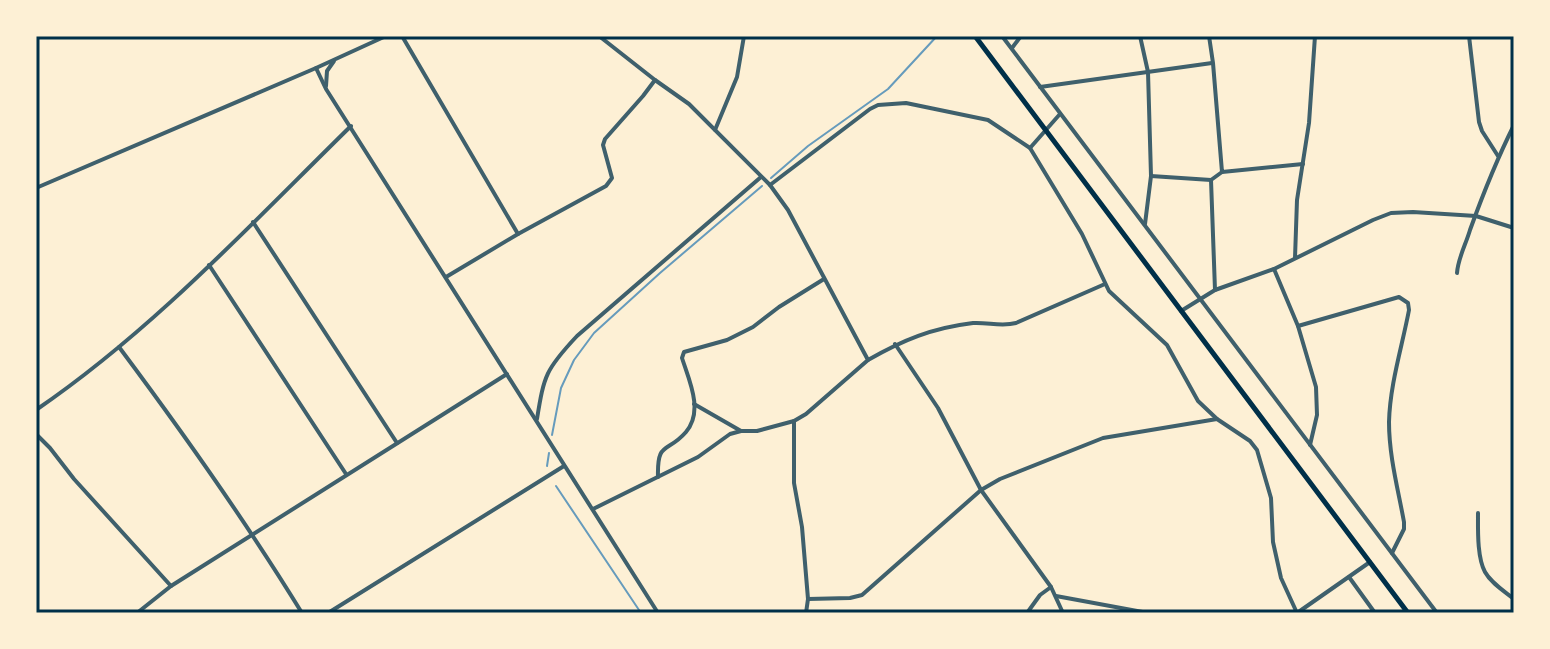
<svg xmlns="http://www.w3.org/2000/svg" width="1550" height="649" font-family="Lato,sans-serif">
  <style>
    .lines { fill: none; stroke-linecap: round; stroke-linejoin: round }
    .stream { stroke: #669bbc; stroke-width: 2 }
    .minor { stroke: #3f606c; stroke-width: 4 }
    .secondary { stroke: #003049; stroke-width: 5 }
    .neatline { fill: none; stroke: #003049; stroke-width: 3 }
  </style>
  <rect width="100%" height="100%" fill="#fdf0d5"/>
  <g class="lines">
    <!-- stream -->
    <g class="stream">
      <path d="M771 178 808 146 888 89 937 36"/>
      <path d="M552 435 561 388 574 360 594 333 660 273 762 186"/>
      <path d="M547 466 549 453"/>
      <path d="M556 486 641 613"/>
    </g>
    <!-- minor -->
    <g class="minor">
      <path d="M402 36 518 234"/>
      <path d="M599 36 655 80 689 104 770 185 788 210 868 360 806 414 794 421V483L802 527 808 599 806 613"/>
      <path d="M1002 36 1437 613"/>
      <path d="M1140 36 1148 72 1151 176 1145 224"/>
      <path d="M1209 36 1213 63 1222 172 1303 164"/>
      <path d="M1469 36 1479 122 1482 131 1498 156"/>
      <path d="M1012 48 1021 36"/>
      <path d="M316 68 326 89 658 613"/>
      <path d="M326 86 327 71 334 61"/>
      <path d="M1040 87 1212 63"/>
      <path d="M715 130 737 77 744 36"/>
      <path d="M1030 148 1060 114"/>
      <path d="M1151 176 1211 180"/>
      <path d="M770 185 870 109 878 105 906 103 988 120 1030 148 1082 234 1109 291 1167 345 1198 401 1217 419 1250 441 1257 450 1271 498 1273 542 1281 578 1297 613"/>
      <path d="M36 188 316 68 386 36"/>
      <path d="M253 222 397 443"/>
      <path d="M1295 258 1297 200 1309 123 1315 36"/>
      <path d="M209 265 346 474"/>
      <path d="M1274 269 1298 326 1316 387 1317 415 1310 445"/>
      <path d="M1457 273C1458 258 1466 244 1470 230 1483 194 1497 159 1514 125"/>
      <path d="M446 277 518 234 606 186 612 178 603 145 605 139 643 96 655 80"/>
      <path d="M1215 290 1211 180 1222 172"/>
      <path d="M1181 311 1215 290 1274 269 1373 220 1391 213 1413 212 1476 216 1514 228"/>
      <path d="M1298 326 1399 297 1408 303 1409 310C1402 347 1390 384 1389 422 1389 456 1398 489 1404 522V529L1392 553"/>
      <path d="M895 344 938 408 981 490 1051 587 1063 613"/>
      <path d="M119 347C184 434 245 520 302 613"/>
      <path d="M868 360C903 340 932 328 973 323 988 322 1001 327 1016 323L1105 284"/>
      <path d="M694 404 741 431"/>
      <path d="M36 410C153 330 250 225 351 126"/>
      <path d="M537 419C544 375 546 369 577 336L761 177"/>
      <path d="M36 434 50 448 74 479 171 586"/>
      <path d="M658 477C657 440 667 454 686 432 704 411 689 380 682 358L684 352 727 340 753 327 779 307 824 279"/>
      <path d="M593 509 698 457 730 434 741 431H757L794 421"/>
      <path d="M1478 513C1478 530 1477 557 1485 572 1491 583 1504 591 1514 599"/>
      <path d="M1349 577 1375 613"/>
      <path d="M1056 596 1148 613"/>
      <path d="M808 599 850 598 862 595 981 490 1000 479 1103 438 1217 419"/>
      <path d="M137 613 171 586 507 374"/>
      <path d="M328 613 564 466"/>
      <path d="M1027 613 1040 595 1051 587"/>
      <path d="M1297 613 1370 562"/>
    </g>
    <!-- secondary -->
    <path class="secondary" d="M975 36 1408 613"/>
  </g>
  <!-- border -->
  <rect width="1550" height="649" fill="none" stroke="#fdf0d5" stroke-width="76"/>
  <rect x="38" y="38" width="1474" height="573" class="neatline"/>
</svg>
